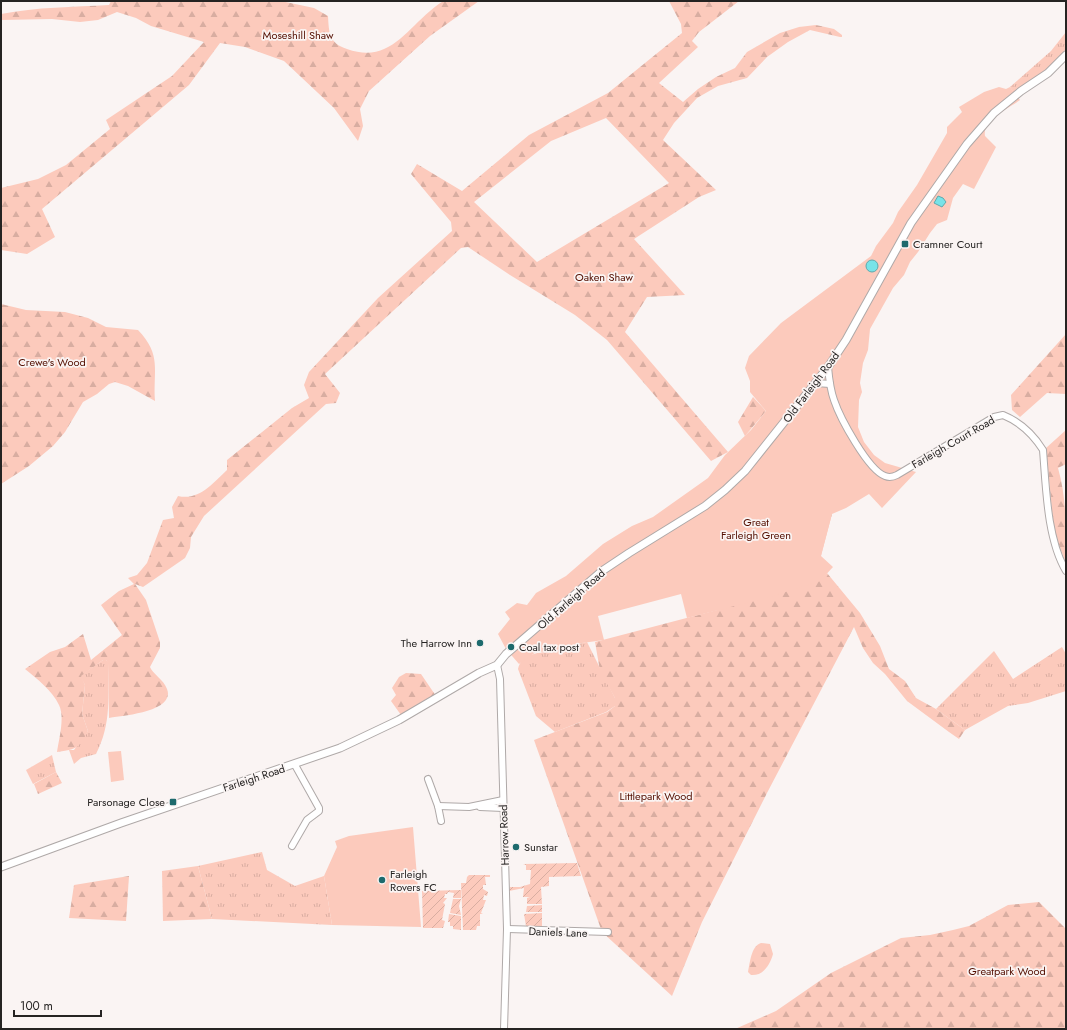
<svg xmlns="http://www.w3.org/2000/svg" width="1067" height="1030" font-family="Jost,sans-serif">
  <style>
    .grass { fill: url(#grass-tufts) }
    .forest { fill: url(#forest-firs); fill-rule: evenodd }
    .park { fill: #fccabc }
    .garden { fill: url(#garden-furrows) }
    .water { fill: #78e3e8; stroke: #5fa9ad }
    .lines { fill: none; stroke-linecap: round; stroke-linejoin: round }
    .minor-casing { stroke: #afa9a8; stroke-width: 8 }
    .tertiary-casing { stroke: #afa9a8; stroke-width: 9 }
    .minor { stroke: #fff; stroke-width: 6 }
    .tertiary { stroke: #fff; stroke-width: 7 }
    .poi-dot { fill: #1d6a6d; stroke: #faf4f3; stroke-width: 1.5 }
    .labels { text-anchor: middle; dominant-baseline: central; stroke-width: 3.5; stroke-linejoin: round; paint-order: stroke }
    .park-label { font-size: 11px; fill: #530e00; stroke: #faf4f3 }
    .poi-label { font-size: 11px; fill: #252322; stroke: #faf4f3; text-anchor: start }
    .street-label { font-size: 11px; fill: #252322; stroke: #faf4f3 }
  </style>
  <defs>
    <pattern id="grass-tufts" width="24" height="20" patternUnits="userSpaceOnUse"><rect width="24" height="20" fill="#fccabc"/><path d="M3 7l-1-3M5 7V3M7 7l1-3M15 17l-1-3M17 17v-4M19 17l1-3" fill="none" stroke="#d8ada1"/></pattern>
    <pattern id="forest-firs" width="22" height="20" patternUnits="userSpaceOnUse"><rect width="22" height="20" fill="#fccabc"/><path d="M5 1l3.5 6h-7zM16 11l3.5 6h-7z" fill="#d8ada1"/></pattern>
    <pattern id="garden-furrows" width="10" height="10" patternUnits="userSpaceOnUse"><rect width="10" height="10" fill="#fccabc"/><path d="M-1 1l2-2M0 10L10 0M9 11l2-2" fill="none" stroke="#d8ada1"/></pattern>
  </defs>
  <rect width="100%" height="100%" fill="#faf4f3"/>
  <!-- grass -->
  <g class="grass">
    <path d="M1066 32C1066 37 1067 46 1065 50 1058 65 1028 83 1014 93L1010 87 1051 51Z"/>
    <path d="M587 642 615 698V706L606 712 555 732 536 716 518 669C522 652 540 653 554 651 563 650 576 644 587 642Z"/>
    <path d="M1062 647 1066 654V691L1028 703 1008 706 965 730 936 709 994 651 1013 679Z"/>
    <path d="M103 660H106L108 662C108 696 112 723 96 754L81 758 74 764 69 750H74L88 731 82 714 85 685 80 676Z"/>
    <path d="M52 755 56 772 33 784 26 770Z"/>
    <path d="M262 852 267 870 295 886 324 876 332 925 212 919 198 866Z"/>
  </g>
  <!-- forest -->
  <g class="forest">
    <path d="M111 1H281L314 8 328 16C329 33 329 43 347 49 387 63 403 34 430 11 434 8 440 2 445 1 455 0 469 1 479 1L430 36 369 91 360 109 363 126 358 141 334 108 284 61 245 47 220 43 189 85 42 209 55 237 27 254 1 250V188L38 179 66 165 110 129 106 120 172 76 204 42 151 26 136 18 117 12 98 20 80 22 52 19 1 20V14C37 7 73 7 109 5Z"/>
    <path d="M669 1H739L699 32 692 41 698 47 659 83 683 102 698 89 716 77 735 68 747 52 780 33 799 27 816 25 834 29 842 35V37H840L810 30 788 42 767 57 747 78 718 86 697 98 674 123 663 140 716 190 699 197 634 239 685 295 647 297 625 332 728 452 711 461 607 340 575 315 510 275 468 247 461 248 325 374 340 393 336 403 326 404 204 516 191 537 190 548 185 558 143 587 135 584 146 600 160 642V648L150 667C152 673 164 680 167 689 176 712 121 716 109 718L108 663 106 660H103L81 676 85 685 82 714 88 731C78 749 77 749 57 752 59 739 65 717 59 705 52 690 37 679 25 669L50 652 65 647 83 634 91 660 122 635 101 605 119 591 134 584 128 578 137 575 147 563 163 520 174 518 172 507 178 496C199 501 213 483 227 470V460L292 408 309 398 304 385 309 372 378 298 452 231 451 222 411 174 417 164 462 191 529 135 608 93 682 33 681 24ZM606 118 669 183 537 262 474 202 551 141Z"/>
    <path d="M1 304 26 310 65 312 88 318 106 327 138 330C162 355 153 370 155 401L128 386 115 382 109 384 97 394 83 402 65 432 53 446 29 466 1 484Z"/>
    <path d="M1066 334V394L1047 393 1020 417 1012 410 1011 395Z"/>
    <path d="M753 397 766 411 745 436 738 422Z"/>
    <path d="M1066 430V464L1058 468C1067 499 1066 530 1066 563L1054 532 1046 448Z"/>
    <path d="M832 514 819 563 820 580 827 573 860 613 880 646 889 669 905 681 916 698 936 709 965 730 959 739 949 732 907 701 885 674 873 663 863 648 854 627 767 793 702 922 672 996 602 932 534 740 607 712 615 706V698L600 671 595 642 717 610Z"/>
    <path d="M406 673 421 674 436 696 401 715 391 701 396 695 392 688 399 677Z"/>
    <path d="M56 772 62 783 38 794 34 784Z"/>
    <path d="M198 866 212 919 163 921 162 871Z"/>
    <path d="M129 876 126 921 69 918 74 885Z"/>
    <path d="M1039 902 1066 929V1029H735L776 1011 831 973 901 938 930 935 953 930 969 926 1008 905Z"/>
    <path d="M761 943 770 944 773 954C770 965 763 976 751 975L748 972C750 963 751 946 761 943Z"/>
  </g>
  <!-- park -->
  <g class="park">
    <path d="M999 87 1006 89 1010 87 1020 100C1009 108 982 120 985 136L996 147 974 189 963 184 953 198 947 220 937 224 930 233 918 252 910 262 904 275 893 288 870 329 868 350 863 363 860 383 862 392 859 400 858 427 864 442 874 455 885 463 916 472 882 508 869 494 846 508 832 514 821 556 833 567 820 581 766 598 687 618 681 594 598 616 604 640 582 643 554 651 536 652 519 664 506 649 498 634 510 619 505 612 517 603 527 605 536 593 566 576 603 544 632 526 653 517 708 478 725 455 751 430 766 411 750 392V381L745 368 749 356 781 323 871 256 876 246 893 223 898 212 917 185 947 133V127L962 112 959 107 984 92Z"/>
    <path d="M121 751 124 780 111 782 108 752Z"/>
    <path d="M413 827 421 927 332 925 324 876 337 847 335 841 349 836Z"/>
  </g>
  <!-- garden -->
  <g class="garden">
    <path d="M577 863 581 876 549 877V886L541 887 542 904H527V898L530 897H523L524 888 509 891 510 887H520L530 884 531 870H526V865L523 864Z"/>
    <path d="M469 875H490V877H485L486 885H483V889L488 892 487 896 484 895 483 900H486L481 913 483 914H480V926H477L476 930H463L461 883H466L467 877Z"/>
    <path d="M461 890V898H453L454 893 448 892 447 894H445L444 898H447L443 903 445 904 442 920 445 921 443 928H423L422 891Z"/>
    <path d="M453 899H461L459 906 461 915 450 913Z"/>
    <path d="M542 905V912H526L527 906Z"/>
    <path d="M542 913V927L526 926 524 914Z"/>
    <path d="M449 914 461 916V930L453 929V926H450V922H448Z"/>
  </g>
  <!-- water -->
  <g class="water">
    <path d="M938 196 943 198 946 202 942 207 934 203Z"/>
    <circle cx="872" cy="266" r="6"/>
  </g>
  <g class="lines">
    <defs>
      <g id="minor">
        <path d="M828 367C829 378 830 389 834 400 840 418 868 470 885 476 890 478 893 477 897 475L994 417 1003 415C1020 422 1033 434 1043 450 1046 487 1047 539 1066 571"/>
        <path d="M816 383 830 384"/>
        <path d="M497 665 500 679 507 929 504 1029"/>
        <path d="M428 779 438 806 441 821"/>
        <path d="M438 806 469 807 503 800"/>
        <path d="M480 807 503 808"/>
        <path d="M292 846 307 820 319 811V808L295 765"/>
        <path d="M507 929 608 932"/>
      </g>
      <path id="tertiary" d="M1 867 121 823 340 748 399 720 479 673 497 665 506 654 602 571 629 553 705 506 725 490 745 471 828 367 846 340 911 223 967 144 994 113 1021 91 1048 73 1066 55"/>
    </defs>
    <!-- minor casing -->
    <use href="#minor" class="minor-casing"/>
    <!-- tertiary casing -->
    <use href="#tertiary" class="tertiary-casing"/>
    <!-- minor -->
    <use href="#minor" class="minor"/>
    <!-- tertiary -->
    <use href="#tertiary" class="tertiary"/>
  </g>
  <!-- markers -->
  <g class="poi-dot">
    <rect x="901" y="240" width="8" height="8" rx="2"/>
    <circle cx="480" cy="643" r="4"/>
    <circle cx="511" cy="647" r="4"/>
    <rect x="169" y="798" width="8" height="8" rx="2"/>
    <circle cx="516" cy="847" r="4"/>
    <circle cx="382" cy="880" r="4"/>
  </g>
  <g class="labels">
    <!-- park labels -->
    <g class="park-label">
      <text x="298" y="35">Moseshill Shaw</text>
      <text x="604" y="277">Oaken Shaw</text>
      <text x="52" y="362">Crewe's Wood</text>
      <text x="756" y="522">Great<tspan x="756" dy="13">Farleigh Green</tspan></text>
      <text x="656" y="796">Littlepark Wood</text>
      <text x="1007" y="971">Greatpark Wood</text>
    </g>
    <!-- poi labels -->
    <g class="poi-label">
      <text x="913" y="244">Cramner Court</text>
      <text x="472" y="643" text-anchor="end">The Harrow Inn</text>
      <text x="519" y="647">Coal tax post</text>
      <text x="165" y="802" text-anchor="end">Parsonage Close</text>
      <text x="524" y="847">Sunstar</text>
      <text x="390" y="874">Farleigh<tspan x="390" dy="13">Rovers FC</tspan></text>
    </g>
    <!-- street labels -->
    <g class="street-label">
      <text transform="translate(811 387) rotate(-53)">Old Farleigh Road</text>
      <text transform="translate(953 442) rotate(-30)">Farleigh Court Road</text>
      <text transform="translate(571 599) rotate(-41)">Old Farleigh Road</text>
      <text transform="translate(254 778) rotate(-18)">Farleigh Road</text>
      <text transform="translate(504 835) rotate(-92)">Harrow Road</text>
      <text transform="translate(558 932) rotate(2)">Daniels Lane</text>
    </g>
  </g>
  <!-- border -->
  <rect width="1067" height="1030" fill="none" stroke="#252322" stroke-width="4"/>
  <!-- scale -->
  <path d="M14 1010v6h87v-6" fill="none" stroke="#252322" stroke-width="2"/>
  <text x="20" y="1010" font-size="12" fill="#252322" stroke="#faf4f3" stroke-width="3" paint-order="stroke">100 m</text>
</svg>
